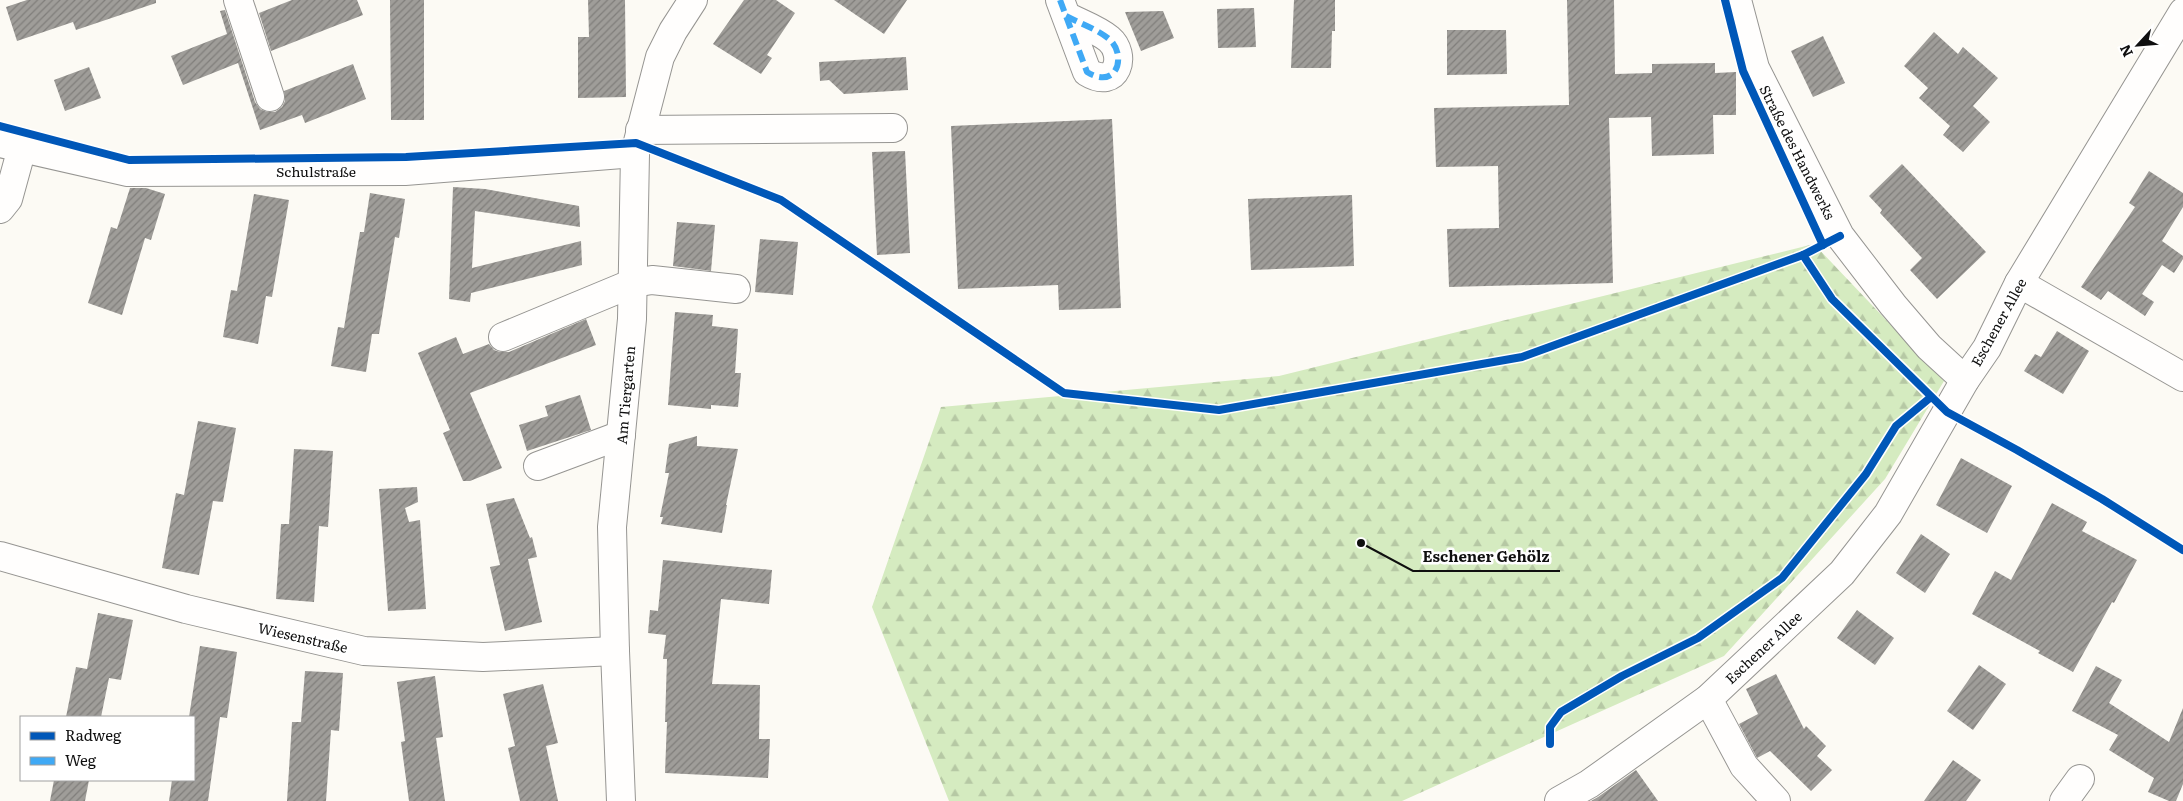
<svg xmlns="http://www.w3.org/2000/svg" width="2183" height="801" font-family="Literata,serif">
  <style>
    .forest { fill: url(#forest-firs) }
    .building { fill: url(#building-hatch) }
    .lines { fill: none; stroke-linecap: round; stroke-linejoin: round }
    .minor-casing { stroke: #969592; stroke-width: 30 }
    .minor { stroke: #fffefd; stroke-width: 28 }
    .quiet { stroke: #3fa9f5; stroke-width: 6; stroke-dasharray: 12 6; stroke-linecap: butt }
    .cycleway-casing { stroke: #fff; stroke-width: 11 }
    .cycleway { stroke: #0057b8; stroke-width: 8 }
    .labels { text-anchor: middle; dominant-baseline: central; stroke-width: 5; stroke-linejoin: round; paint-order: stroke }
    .street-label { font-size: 14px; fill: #0f0f0f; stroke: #fff }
    .leader { fill: none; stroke: #0f0f0f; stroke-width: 2 }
    .callout-dot { fill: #0f0f0f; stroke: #fff; stroke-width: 2 }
    .callout-label { font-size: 15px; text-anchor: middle; font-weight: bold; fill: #0f0f0f; stroke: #fff; stroke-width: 5; stroke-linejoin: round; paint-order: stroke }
  </style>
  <defs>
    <pattern id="forest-firs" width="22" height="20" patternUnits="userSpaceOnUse" patternTransform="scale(1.25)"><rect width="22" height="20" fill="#d5ebc0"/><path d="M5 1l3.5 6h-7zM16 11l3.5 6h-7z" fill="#b6c8a4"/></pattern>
    <pattern id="building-hatch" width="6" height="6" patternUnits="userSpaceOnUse" patternTransform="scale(1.25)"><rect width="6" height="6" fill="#9f9d99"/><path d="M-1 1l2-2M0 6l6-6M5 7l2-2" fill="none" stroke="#807e7b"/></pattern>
  </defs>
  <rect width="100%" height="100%" fill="#fcfaf4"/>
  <!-- forest -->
  <path class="forest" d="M1814 244 1944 381 1885 479 1724 656 1402 801H949L872 607 941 407 1279 376Z"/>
  <!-- building -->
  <g class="building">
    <path d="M27 0H156V3L76 30 73 22 17 41 6 7Z"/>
    <path d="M292 0H357L363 15 271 51 259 13Z"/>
    <path d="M390 0H424V120H391Z"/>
    <path d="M588 0H625L626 97 578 98V37H589Z"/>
    <path d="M744 0H776L795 13 767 55 772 58 761 74 713 44Z"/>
    <path d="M834 0H907L884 34Z"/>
    <path d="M1294 0H1335V31H1332L1331 68H1291Z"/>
    <path d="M1567 0H1614L1615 74 1652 73V64L1715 63V73L1736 72V115H1713L1714 154 1652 156 1651 117 1609 118 1613 283 1449 287 1447 229 1499 228 1498 166 1436 167 1434 108 1569 105Z"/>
    <path d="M1254 8 1256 47 1218 48 1217 9Z"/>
    <path d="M225 10 255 102 260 109 267 112H275L282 107 285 101 284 91 353 64 366 99 305 123 302 115 260 130 238 63 183 85 171 56 227 34 220 11Z"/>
    <path d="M1163 11 1174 38 1141 51 1125 12Z"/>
    <path d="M1447 30H1506L1507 74 1447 75Z"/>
    <path d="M1934 32 1958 54 1963 47 1998 78 1973 106 1990 122 1963 152 1943 135 1950 126 1919 98 1928 88 1904 66Z"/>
    <path d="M1823 36 1845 83 1813 97 1791 51Z"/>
    <path d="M906 57 908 90 844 94 829 80 820 81 819 62Z"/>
    <path d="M89 67 101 98 65 111 54 80Z"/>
    <path d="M1112 119 1121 308 1059 310 1058 285 958 289 951 126Z"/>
    <path d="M905 151 910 253 877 255 872 152Z"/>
    <path d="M1902 164 1986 252 1937 299 1910 270 1922 258 1880 213 1882 210 1869 196Z"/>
    <path d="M2149 171 2183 193V207L2162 241 2183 256V259L2174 273 2162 265 2142 294 2154 302 2145 316 2108 291 2101 300 2081 287 2135 207 2129 203Z"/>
    <path d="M453 187 485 189 579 206 580 227 475 211 472 268 581 241 582 265 471 293 470 302 449 299Z"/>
    <path d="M130 188H146L165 194 151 240 145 238 122 315 88 303 111 227 117 229Z"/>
    <path d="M370 193 405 199 399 238 395 237 379 334H372L366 372 331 366 338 327 344 328 360 232H364Z"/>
    <path d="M254 194 289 200 272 297 266 296 258 344 223 337 231 290 237 291Z"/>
    <path d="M1352 195 1354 266 1251 270 1248 199Z"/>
    <path d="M677 222 715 225 711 271 673 266Z"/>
    <path d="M760 239 798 242 793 295 755 292Z"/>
    <path d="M675 312 713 315 712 326 738 329 735 373H741L738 407 711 405V409L668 405Z"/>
    <path d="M586 319 596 345 470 393 502 468 470 481H463L443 433 450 430 418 353 456 337 463 354 489 344 494 350 500 352H509Z"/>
    <path d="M2057 331 2089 351 2063 394 2024 371 2035 354 2041 357Z"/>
    <path d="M580 395 591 430 527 451 519 425 548 416 545 406Z"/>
    <path d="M198 421 236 428 223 502 213 501 199 575 162 568 176 493 184 495Z"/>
    <path d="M697 436V446L738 449 726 505H727L722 533 661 524 663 517H660L669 473H665L669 444Z"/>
    <path d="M294 449 333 451 328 527 319 526 314 602 276 599 281 524H289Z"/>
    <path d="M1961 458 2012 486 1987 533 1936 505Z"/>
    <path d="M417 487 418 502 405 508 409 522 420 520 426 609 388 611 379 489Z"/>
    <path d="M514 498 530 538 532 537 537 557 528 559 542 622 505 631 490 567 500 565 486 504Z"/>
    <path d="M2052 503 2087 522 2082 531 2137 560 2114 603 2112 602 2073 672 2038 653 2040 651 1972 614 1995 571 2011 580Z"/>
    <path d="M1921 534 1950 554 1925 593 1896 573Z"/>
    <path d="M663 560 772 570 769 604 721 599 712 684 760 685 759 739H770L768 778 665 773 667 722H665L667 659H663L666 635 648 633 650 610 658 611Z"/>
    <path d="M1857 610 1894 638 1875 665 1837 638Z"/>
    <path d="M98 613 133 620 121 680 109 678 101 717H66L76 667 87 669Z"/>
    <path d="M200 646 237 652 227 718 220 717 208 801H169L172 780H194V717H189Z"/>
    <path d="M1979 665 2006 684 1973 730 1947 711Z"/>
    <path d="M2096 666 2122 680 2109 703 2169 742 2183 708V784L2176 801H2169L2148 792 2154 778 2109 750 2118 735 2072 711Z"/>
    <path d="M305 671 343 673 339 731 331 730 326 801H287L292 722H301Z"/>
    <path d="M1776 674 1804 729 1806 726 1826 746 1817 756 1832 770 1811 791 1770 751 1757 758 1739 724 1758 714 1746 689Z"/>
    <path d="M435 676 443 737 436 738 445 801H409L401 742 405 741 397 682Z"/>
    <path d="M543 684 558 743 546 746 558 801H520L508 748 515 746 503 694Z"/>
    <path d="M1953 760 1981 780 1966 801H1924Z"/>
    <path d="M1636 770 1658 801H1591L1598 797Z"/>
    <path d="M54 780H89L85 801H50Z"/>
  </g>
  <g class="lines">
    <defs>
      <g id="minor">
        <path d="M238 0 270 97"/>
        <path d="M1060 0 1087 72C1118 91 1127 54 1109 39 1097 29 1079 23 1066 16"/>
        <path d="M1737 0 1755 68 1840 236 1893 305 1929 347 1965 380"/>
        <path d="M640 130 893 128"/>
        <path d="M0 143 128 172 405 171 635 153"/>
        <path d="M0 209 8 199 22 148"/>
        <path d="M2019 283 2183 377"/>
        <path d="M503 337 633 283 652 280 736 289"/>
        <path d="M538 466 621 435"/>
        <path d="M0 556 186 609 364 651 483 657 615 651"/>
        <path d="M1708 699 1744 766 1776 801"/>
        <path d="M621 801 615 651 612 527 632 319 635 153 660 57 673 31 693 0"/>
        <path d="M1559 801 1589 784 1708 699 1842 573 1888 514 1965 380 1987 348 2019 283 2183 12"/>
        <path d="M2064 801 2080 779"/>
      </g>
    </defs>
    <!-- minor casing -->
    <use href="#minor" class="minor-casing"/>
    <!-- minor -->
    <use href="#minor" class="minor"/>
    <!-- quiet -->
    <path class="quiet" d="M1060 0 1087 72C1118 91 1127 54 1109 39 1097 29 1079 23 1066 16"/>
    <defs>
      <g id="cycleway">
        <path d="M1725 0 1743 71 1823 245"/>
        <path d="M0 126 129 160 406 157 636 143 781 200 1064 393 1219 410 1522 357 1803 255 1840 236"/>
        <path d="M1803 255 1832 299 1947 412 2017 450 2102 499 2183 550"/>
        <path d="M1550 744V727L1561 712 1622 676 1698 638 1782 578 1866 474 1896 426 1931 397"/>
      </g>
    </defs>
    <!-- cycleway casing -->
    <use href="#cycleway" class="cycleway-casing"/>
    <!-- cycleway -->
    <use href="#cycleway" class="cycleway"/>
  </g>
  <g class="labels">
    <!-- street labels -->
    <g class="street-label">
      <text transform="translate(1798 152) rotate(63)">Straße des Handwerks</text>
      <text x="316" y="171">Schulstraße</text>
      <text transform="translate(1998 322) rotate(-61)">Eschener Allee</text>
      <text transform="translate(625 395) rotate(-85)">Am Tiergarten</text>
      <text transform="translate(303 637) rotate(13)">Wiesenstraße</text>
      <text transform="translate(1763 647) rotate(-43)">Eschener Allee</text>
    </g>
  </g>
  <!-- callouts -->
  <path class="leader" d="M1361 543L1413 571H1560"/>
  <circle class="callout-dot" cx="1361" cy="543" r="5"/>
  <g class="callout-label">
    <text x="1486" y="562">Eschener Gehölz</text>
  </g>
  <!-- legend -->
  <rect x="20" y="716" width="175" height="65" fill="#ffffff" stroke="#9f9f9f"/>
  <rect x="30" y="732" width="25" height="8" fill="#0057b8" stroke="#9f9f9f"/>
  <text x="65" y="741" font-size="15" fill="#0f0f0f">Radweg</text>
  <rect x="30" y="757" width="25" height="8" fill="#3fa9f5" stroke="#9f9f9f"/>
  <text x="65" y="766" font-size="15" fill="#0f0f0f">Weg</text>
  <!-- north arrow -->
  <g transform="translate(2138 45) rotate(244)" stroke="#ffffff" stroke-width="4" paint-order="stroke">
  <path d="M0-4L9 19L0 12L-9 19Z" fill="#0f0f0f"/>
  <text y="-8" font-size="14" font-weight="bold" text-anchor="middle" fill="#0f0f0f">N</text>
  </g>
</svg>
